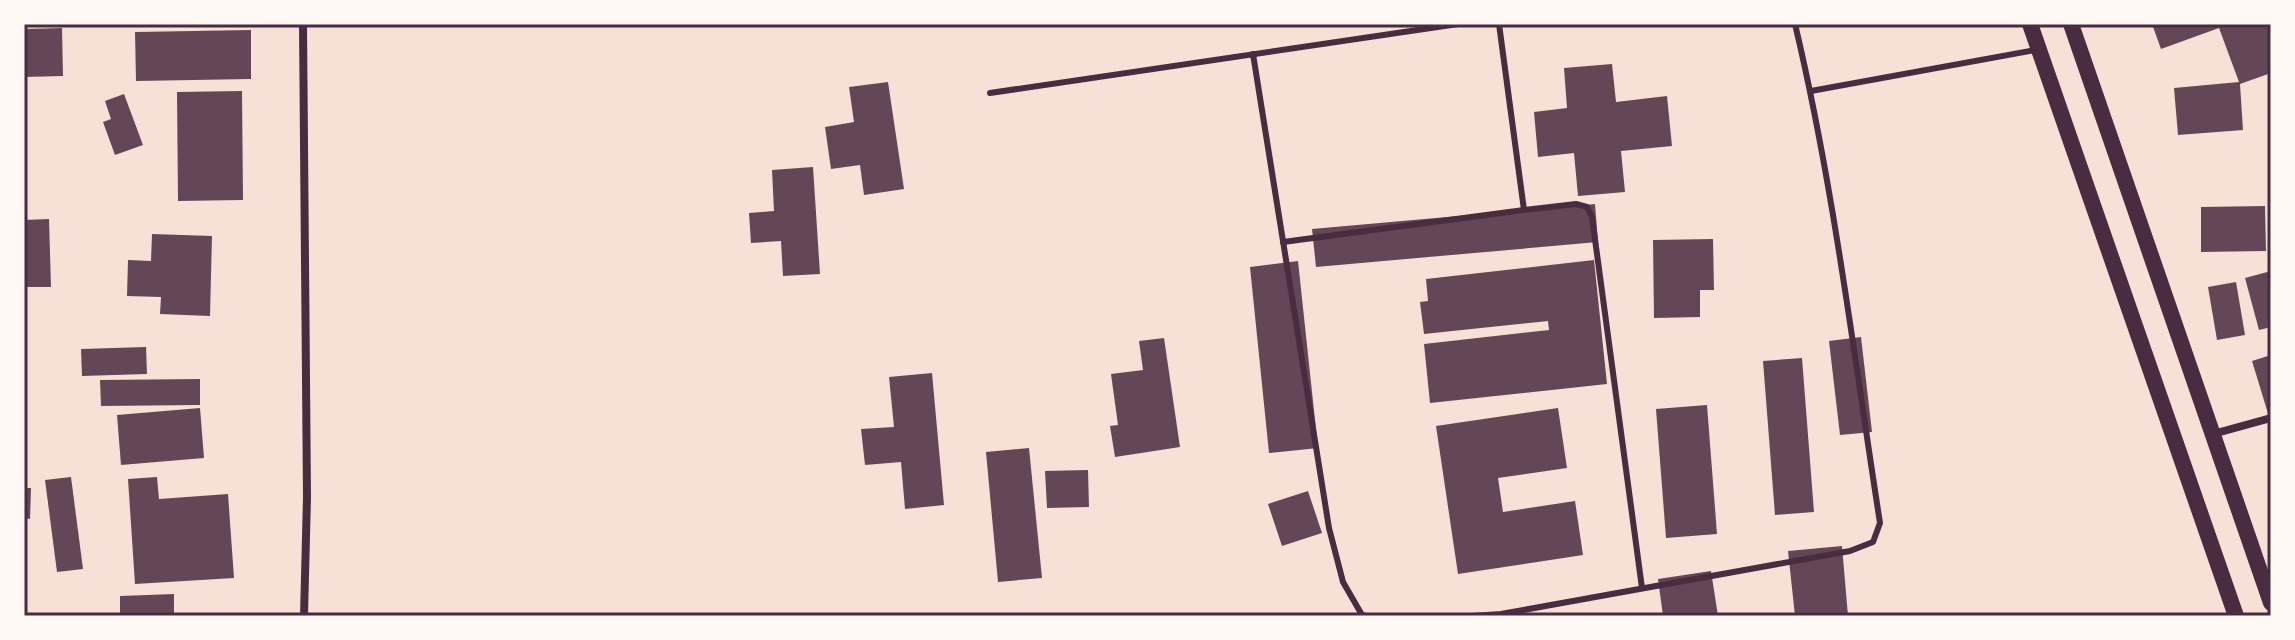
<svg xmlns="http://www.w3.org/2000/svg" width="2295" height="640" font-family="'PT Sans',sans-serif">
  <style>
    .building { fill: #644757 }
    .lines { fill: none; stroke-linecap: round; stroke-linejoin: round }
    .service { stroke: #4a2c40; stroke-width: 6 }
    .minor { stroke: #4a2c40; stroke-width: 8 }
    .secondary { stroke: #4a2c40; stroke-width: 16 }
    .neatline { fill: none; stroke: #4a2c40; stroke-width: 3 }
  </style>
  <rect width="100%" height="100%" fill="#f7e1d7"/>
  <!-- building -->
  <g class="building">
    <path d="M2152 24H2271V73L2240 84 2243 130 2178 135 2174 88 2239 82 2219 28 2161 49Z"/>
    <path d="M62 28 63 76 24 77V29Z"/>
    <path d="M251 30V79L136 81 135 32Z"/>
    <path d="M1612 64 1616 102 1667 96 1672 146 1621 151 1625 192 1578 196 1574 153 1538 157 1534 112 1567 108 1564 68Z"/>
    <path d="M888 82 904 189 864 195 860 165 831 169 825 127 854 122 849 87Z"/>
    <path d="M242 91 243 200 178 201 177 92Z"/>
    <path d="M124 94 143 145 115 155 103 122 111 119 105 101Z"/>
    <path d="M813 167 820 274 783 276 781 241 751 243 749 213 774 211 772 170Z"/>
    <path d="M1595 204 1598 242 1316 267 1312 229Z"/>
    <path d="M2265 206 2266 251 2201 252V207Z"/>
    <path d="M49 219 51 287H24V220Z"/>
    <path d="M152 234 212 236 210 316 160 314 161 297 127 296 128 260 151 261Z"/>
    <path d="M1713 239 1714 290H1700V317L1654 318 1653 240Z"/>
    <path d="M1594 260 1607 384 1430 403 1424 344 1549 330 1548 321 1424 334 1420 302 1428 301 1426 279Z"/>
    <path d="M1298 261 1318 448 1269 453 1250 267Z"/>
    <path d="M2271 271V327L2259 330 2245 278Z"/>
    <path d="M2236 282 2245 335 2217 340 2208 287Z"/>
    <path d="M1861 337 1872 432 1840 435 1829 341Z"/>
    <path d="M1164 338 1180 447 1115 457 1110 426 1118 425 1111 374 1143 370 1139 341Z"/>
    <path d="M146 347 147 374 82 376 81 349Z"/>
    <path d="M2271 355V419L2270 420 2252 361Z"/>
    <path d="M1802 358 1814 512 1775 515 1763 361Z"/>
    <path d="M932 373 944 505 905 509 901 462 865 465 861 429 894 427 889 377Z"/>
    <path d="M200 379V405L101 406 100 380Z"/>
    <path d="M1707 405 1717 534 1666 538 1656 409Z"/>
    <path d="M200 408 204 458 121 465 117 415Z"/>
    <path d="M1558 408 1567 468 1498 478 1503 512 1575 501 1583 555 1458 574 1436 426Z"/>
    <path d="M1029 448 1042 578 998 582 986 452Z"/>
    <path d="M1088 470 1089 507 1047 508 1045 471Z"/>
    <path d="M71 477 83 569 57 572 45 480Z"/>
    <path d="M157 477 159 499 228 494 234 578 135 584 128 479Z"/>
    <path d="M24 488H31L30 519 24 518Z"/>
    <path d="M1308 491 1322 533 1282 546 1268 504Z"/>
    <path d="M1842 546 1848 616H1795L1788 551Z"/>
    <path d="M1711 571 1718 616H1663L1658 579Z"/>
    <path d="M174 594V616H120V596Z"/>
  </g>
  <g class="lines">
    <!-- service -->
    <g class="service">
      <path d="M1499 24 1524 210"/>
      <path d="M1253 54 1329 528 1343 582 1362 615 1366 616"/>
      <path d="M1811 91 2035 50"/>
      <path d="M990 93 1458 24"/>
      <path d="M1283 242 1524 210 1576 204 1587 207 1592 217 1642 588"/>
      <path d="M1472 616 1501 614 1850 551 1873 542 1880 523C1854 357 1834 188 1795 24"/>
    </g>
    <!-- minor -->
    <g class="minor">
      <path d="M303 24 307 497 304 616"/>
      <path d="M2213 434 2271 418"/>
    </g>
    <!-- secondary -->
    <g class="secondary">
      <path d="M2030 24 2236 616"/>
      <path d="M2071 24 2271 603"/>
    </g>
  </g>
  <!-- border -->
  <rect width="2295" height="640" fill="none" stroke="#fffaf5" stroke-width="52"/>
  <rect x="26" y="26" width="2243" height="588" class="neatline"/>
</svg>
